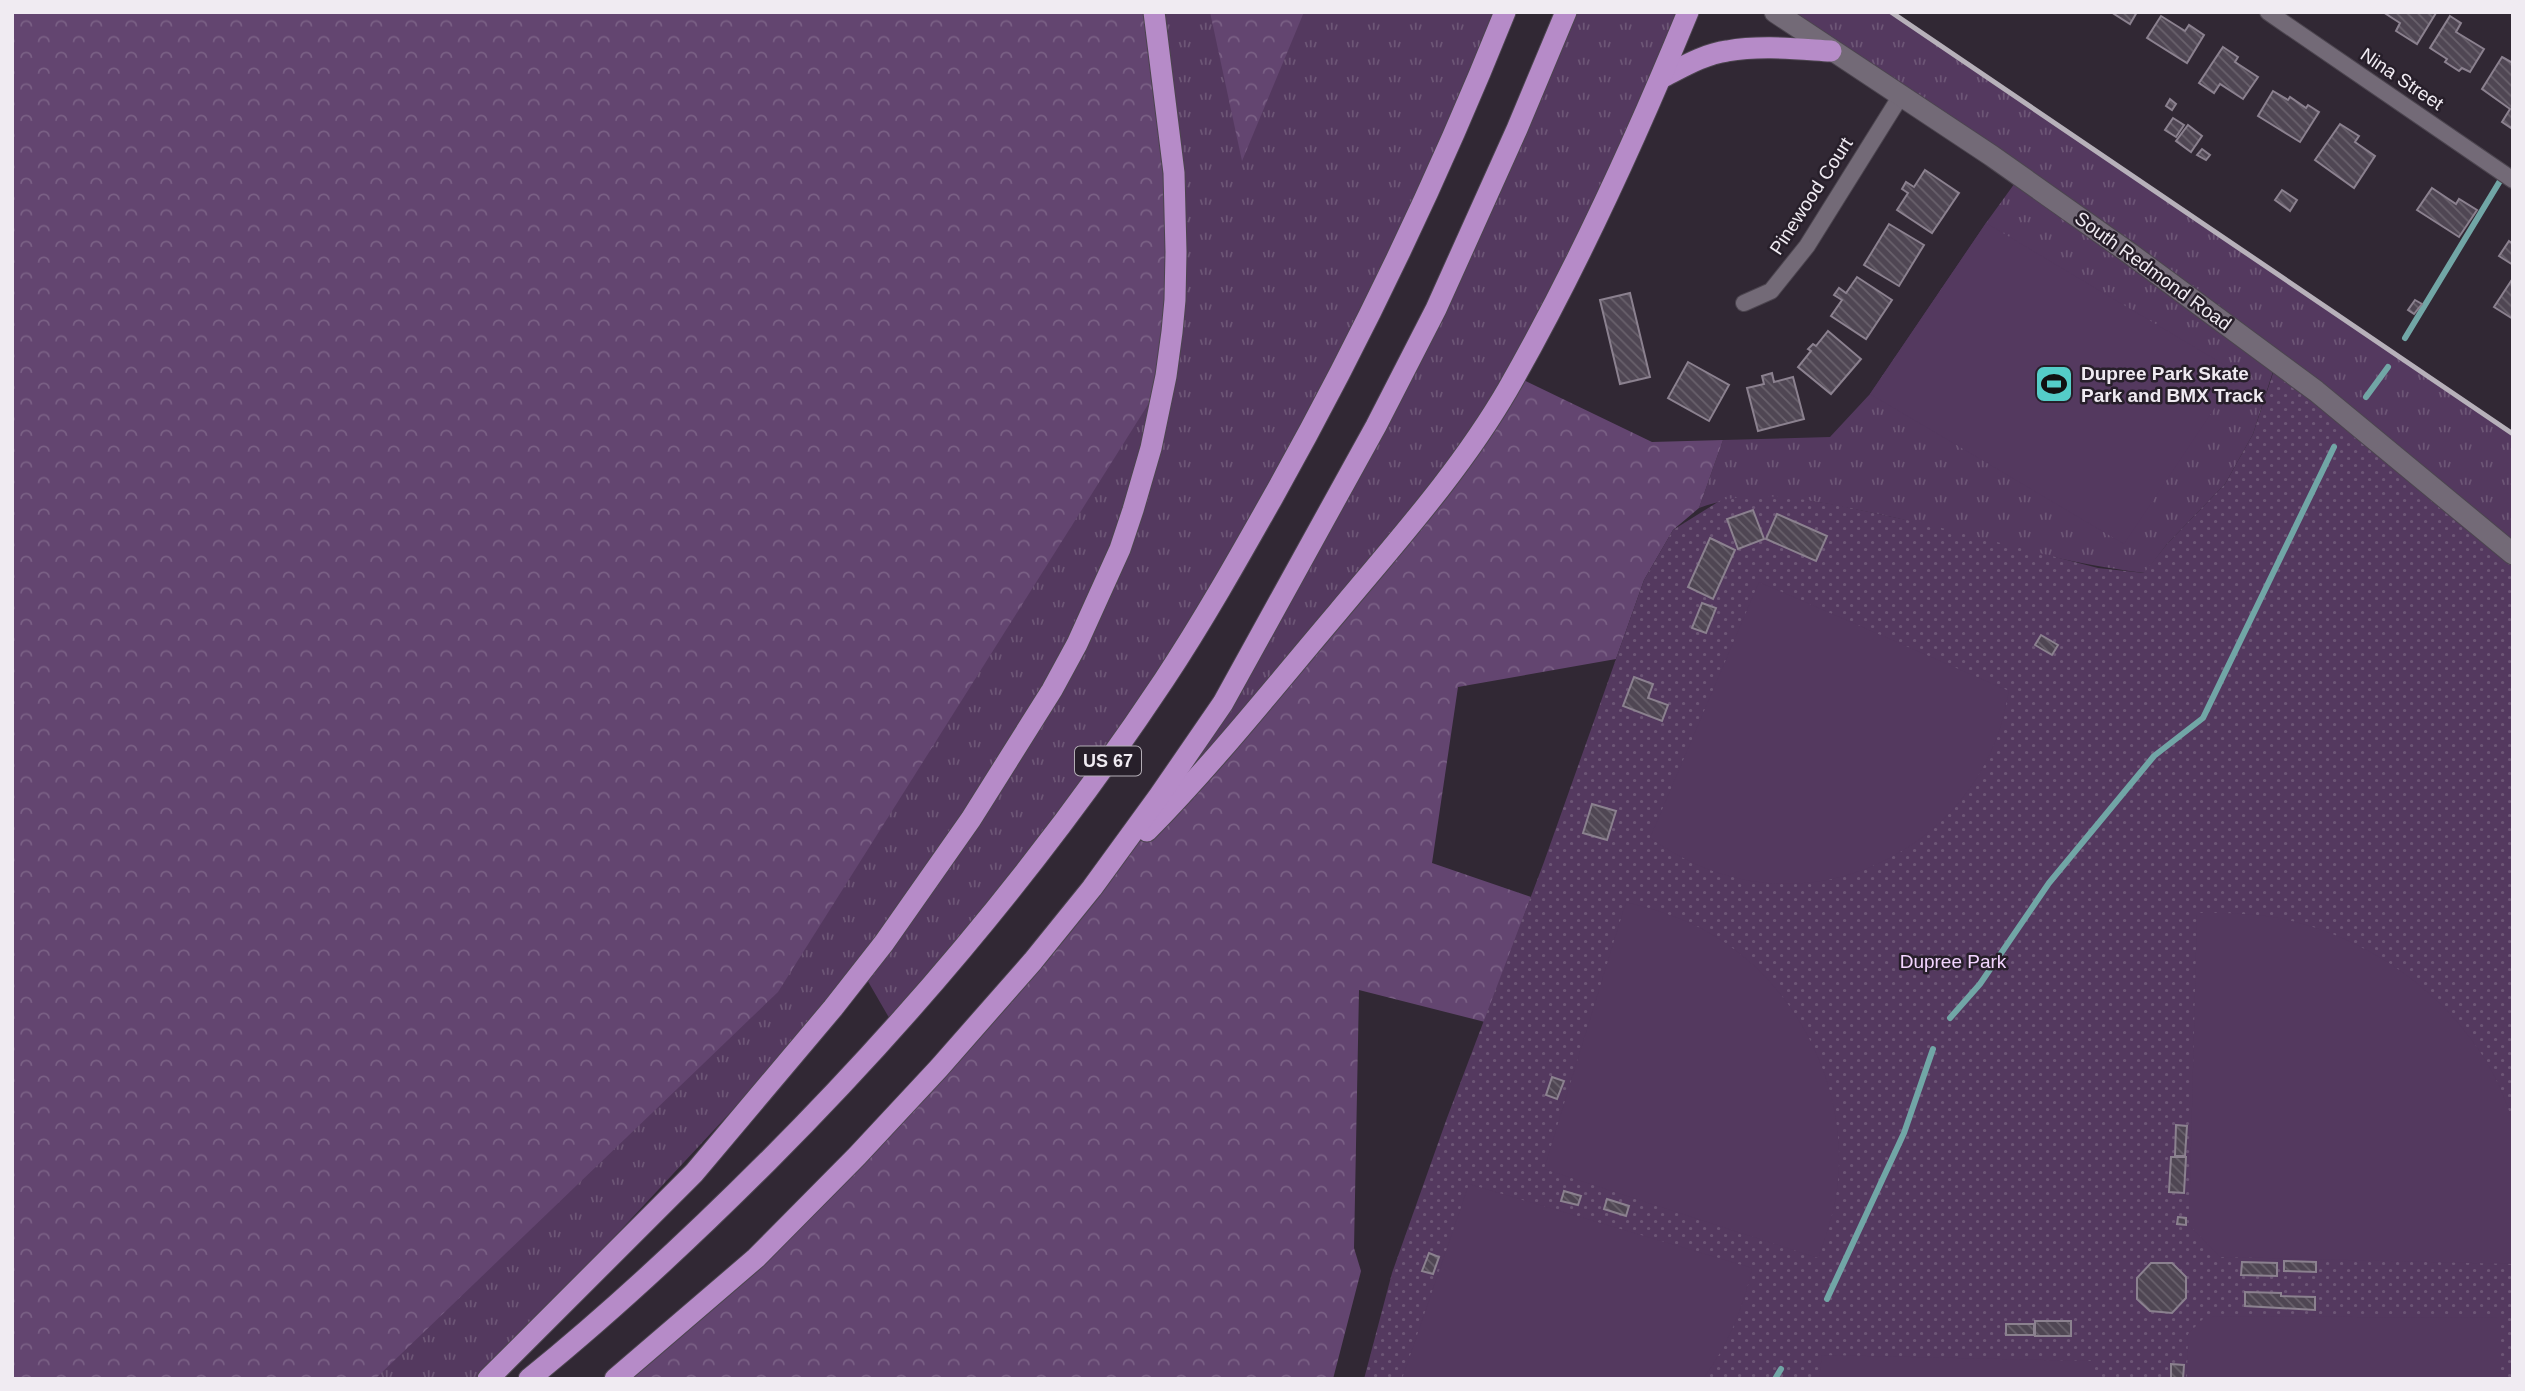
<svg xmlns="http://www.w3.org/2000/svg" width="2525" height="1391" font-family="Helvetica,sans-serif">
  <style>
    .grass { fill: url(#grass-tufts) }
    .forest { fill: url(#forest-crowns) }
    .park { fill: url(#park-dots) }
    .garden { fill: #54395f }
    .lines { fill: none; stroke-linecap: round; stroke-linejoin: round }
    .stream { stroke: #71a6a6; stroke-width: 6 }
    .building { fill: url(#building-back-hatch); stroke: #8b818f; stroke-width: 2 }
    .minor-casing { stroke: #4c454f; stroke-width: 18 }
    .tertiary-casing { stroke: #4c454f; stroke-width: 23 }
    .motorway-casing { stroke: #4c454f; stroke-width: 23 }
    .minor { stroke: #736a77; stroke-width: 16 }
    .tertiary { stroke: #736a77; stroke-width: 21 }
    .motorway { stroke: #b68bc8; stroke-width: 21 }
    .rail { stroke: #b7b1ba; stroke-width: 5 }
    .labels { text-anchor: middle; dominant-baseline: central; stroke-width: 5; stroke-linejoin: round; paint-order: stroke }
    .shield { fill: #271f2a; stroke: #b4aeb6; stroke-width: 2 }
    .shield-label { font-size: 18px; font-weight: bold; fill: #f0ebf2 }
    .street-label { font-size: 19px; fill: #f0ebf2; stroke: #271f2a }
    .poi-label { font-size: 19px; font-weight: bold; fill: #f0ebf2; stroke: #271f2a; text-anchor: start }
    .park-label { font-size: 19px; fill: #f3d5ff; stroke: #271f2a }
  </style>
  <defs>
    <pattern id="grass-tufts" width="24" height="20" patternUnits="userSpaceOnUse" patternTransform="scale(1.75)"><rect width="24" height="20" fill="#54395f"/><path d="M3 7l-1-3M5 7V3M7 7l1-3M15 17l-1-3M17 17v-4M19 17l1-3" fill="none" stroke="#6d5676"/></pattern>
    <pattern id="forest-crowns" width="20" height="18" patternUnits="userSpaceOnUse" patternTransform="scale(1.75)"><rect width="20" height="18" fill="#634570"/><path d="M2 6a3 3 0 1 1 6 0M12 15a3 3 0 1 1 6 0" fill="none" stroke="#7a6085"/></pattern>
    <pattern id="park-dots" width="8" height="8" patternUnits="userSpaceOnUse" patternTransform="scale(1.75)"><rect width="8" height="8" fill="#54395f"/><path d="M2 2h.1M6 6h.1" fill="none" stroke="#6d5676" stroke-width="1.8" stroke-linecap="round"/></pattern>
    <pattern id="building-back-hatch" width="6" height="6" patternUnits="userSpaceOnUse" patternTransform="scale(1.75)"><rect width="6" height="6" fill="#4f4653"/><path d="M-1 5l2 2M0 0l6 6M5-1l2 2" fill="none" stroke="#69616c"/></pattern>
  </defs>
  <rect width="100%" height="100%" fill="#312834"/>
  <!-- grass -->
  <g class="grass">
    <path d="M1154 12H1505L1439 171 1164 680 895 1028 862 971 482 1379H320Z"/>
    <path d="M1566 12H1688L1661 78 1473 444 1092 888 1223 703 1376 426Z"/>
    <path d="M1775 12H1891L2513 434V554L2276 362 2253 434 2225 484 2167 544 2145 573C2054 563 1967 533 1878 514 1819 502 1757 486 1699 508L1723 440 1830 437 1870 394 1986 223 2020 176Z"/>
  </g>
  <!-- forest -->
  <g class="forest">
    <path d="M12 12H1153L1174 173 1166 376 778 992 375 1379H12Z"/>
    <path d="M1210 12H1304L1242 161Z"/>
    <path d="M1515 376 1652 442 1723 440 1699 508 1673 530 1644 580 1616 659 1458 687 1432 863 1531 897 1485 1022 1359 990 1354 1248 1361 1271 1333 1379H615L756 1258 1426 507Z"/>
  </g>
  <!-- park -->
  <path class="park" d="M2277 361 2513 554V1379H1364L1392 1273 1447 1118 1544 862 1644 580 1673 530 1721 500 1748 496 1788 497 1837 505 1930 525 2098 568 2144 573 2167 544 2225 484 2253 434Z"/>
  <!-- garden -->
  <g class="garden">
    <path d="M1986 223 2238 373 2124 544 1870 394Z"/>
    <path d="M1759 582 2009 691C2005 708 2002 726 1995 742 1956 841 1846 902 1741 879 1707 872 1678 857 1650 838Z"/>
    <path d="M1626 902C1654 909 1680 917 1706 931 1799 982 1855 1096 1835 1202 1831 1221 1825 1239 1818 1258L1544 1169Z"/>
    <path d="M2197 913C2229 913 2261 913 2292 921 2390 945 2483 1021 2512 1120 2515 1133 2513 1149 2513 1163 2513 1196 2513 1230 2513 1264L2220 1257 2189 1225Z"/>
    <path d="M1469 1184 1752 1268C1743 1309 1728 1345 1703 1379H1402Z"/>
    <path d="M2206 1316 2498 1318V1379H2187L2188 1334Z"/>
    <path d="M1822 1355 2093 1361V1379H1819Z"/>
  </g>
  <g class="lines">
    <!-- stream -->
    <g class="stream">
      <path d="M2405 338 2503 176"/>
      <path d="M2366 397 2388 367"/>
      <path d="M1950 1018 1980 984 2049 883 2154 756 2203 718 2334 447"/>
      <path d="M1827 1299 1904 1133 1933 1049"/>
      <path d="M1775 1379 1781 1369"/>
    </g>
  </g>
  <!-- building -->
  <g class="building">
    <path d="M2111 12H2137L2130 24Z"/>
    <path d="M2383 12H2434L2436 13 2417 44 2396 31 2400 23Z"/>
    <path d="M2161 16 2185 31 2189 25 2204 35 2187 63 2147 38Z"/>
    <path d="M2450 16 2461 23 2456 32 2484 49 2470 72 2462 68 2459 71 2445 62 2447 59 2430 48Z"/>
    <path d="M2223 47 2238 57 2235 62 2258 77 2243 99 2220 84 2214 93 2199 83Z"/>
    <path d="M2502 57 2513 63V124L2511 128 2502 122 2510 109 2482 89Z"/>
    <path d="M2273 91 2288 100 2290 97 2306 108 2308 105 2319 112 2300 142 2258 116Z"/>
    <path d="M2170 99 2176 104 2172 110 2166 106Z"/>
    <path d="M2173 118 2184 125 2176 137 2165 130Z"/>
    <path d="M2340 124 2359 136 2355 142 2375 156 2354 188 2315 160Z"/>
    <path d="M2188 125 2202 136 2191 152 2176 141Z"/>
    <path d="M2202 149 2210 155 2206 160 2197 155Z"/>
    <path d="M1925 170 1959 193 1932 233 1897 210 1908 193 1902 189 1906 182 1914 187Z"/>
    <path d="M2432 188 2456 204 2459 199 2477 210 2459 237 2417 210Z"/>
    <path d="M2282 190 2297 200 2290 211 2275 200Z"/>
    <path d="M1889 224 1924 245 1899 286 1864 265Z"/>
    <path d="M2509 241 2513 244V265L2499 256Z"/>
    <path d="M1857 277 1892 300 1866 339 1831 316 1842 300 1834 295 1839 288 1846 293Z"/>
    <path d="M2513 278V319L2494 307Z"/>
    <path d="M1630 293 1650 377 1620 384 1600 300Z"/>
    <path d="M2415 300 2422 304 2414 314 2408 310Z"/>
    <path d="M1828 331 1861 359 1831 394 1798 367 1811 351 1808 349 1813 344 1816 346Z"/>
    <path d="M1688 362 1729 385 1709 421 1668 398Z"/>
    <path d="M1772 373 1774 382 1793 377 1804 419 1758 431 1747 388 1764 384 1762 376Z"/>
    <path d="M1753 510 1764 539 1738 549 1727 519Z"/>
    <path d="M1777 514 1827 536 1816 561 1766 539Z"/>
    <path d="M1710 538 1735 550 1713 599 1688 587Z"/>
    <path d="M1702 603 1716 608 1706 633 1692 628Z"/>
    <path d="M2041 635 2058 645 2052 655 2035 645Z"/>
    <path d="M1634 677 1653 684 1648 698 1668 705 1662 721 1623 706Z"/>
    <path d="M1592 804 1616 811 1607 840 1583 833Z"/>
    <path d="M1552 1077 1564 1081 1557 1099 1546 1095Z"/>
    <path d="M2176 1125 2187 1126 2185 1156H2175Z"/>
    <path d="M2171 1157H2186L2184 1193 2169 1192Z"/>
    <path d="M1564 1191 1581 1196 1578 1205 1561 1201Z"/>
    <path d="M1607 1199 1629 1206 1626 1216 1604 1209Z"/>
    <path d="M2178 1217 2186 1218V1225L2177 1224Z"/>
    <path d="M1429 1253 1439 1257 1433 1274 1422 1271Z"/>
    <path d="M2284 1261 2316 1262V1272L2284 1271Z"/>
    <path d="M2242 1262 2277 1263V1276L2241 1275Z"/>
    <path d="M2151 1263H2172L2186 1277V1298L2172 1313 2150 1311 2137 1299V1278Z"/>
    <path d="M2245 1292 2281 1293V1296L2315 1297V1310L2245 1306Z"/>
    <rect x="2035" y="1321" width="36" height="15"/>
    <rect x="2006" y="1324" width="28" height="11"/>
    <path d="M2171 1364 2184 1365 2183 1379H2171Z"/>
  </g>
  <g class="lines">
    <defs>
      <g id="minor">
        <path d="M2268 12 2513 180"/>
        <path d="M1744 303 1771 291 1807 246 1900 97"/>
      </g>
      <path id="tertiary" d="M1775 12 1992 156 2132 255 2316 391 2513 554"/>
      <g id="motorway">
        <path d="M1661 78C1681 68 1704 54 1727 51 1761 45 1797 49 1831 51"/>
        <path d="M1147 831C1215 762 1275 686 1338 612 1398 540 1461 470 1508 389 1577 268 1635 141 1688 12"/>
        <path d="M488 1379 694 1173 833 1008 884 943 971 819 1052 690 1077 644 1120 549 1133 510 1151 448 1166 376 1172 332 1175 300 1176 252 1174 173 1154 12"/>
        <path d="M529 1379C613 1311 692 1237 768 1161 915 1014 1049 853 1164 680 1203 621 1238 559 1273 497 1361 340 1438 179 1505 12"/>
        <path d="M615 1379 756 1258 857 1156 939 1068 1033 961 1092 888 1159 796 1223 703 1376 426 1436 309 1517 129 1566 12"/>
      </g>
    </defs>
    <!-- minor casing -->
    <use href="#minor" class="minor-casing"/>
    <!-- tertiary casing -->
    <use href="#tertiary" class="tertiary-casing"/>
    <!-- motorway casing -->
    <use href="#motorway" class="motorway-casing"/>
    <!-- minor -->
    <use href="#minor" class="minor"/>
    <!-- tertiary -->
    <use href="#tertiary" class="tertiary"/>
    <!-- motorway -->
    <use href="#motorway" class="motorway"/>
    <!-- rail -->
    <path class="rail" d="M1891 12 2513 434"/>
  </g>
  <!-- icons -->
  <defs>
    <symbol id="stadium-square" viewBox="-11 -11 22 22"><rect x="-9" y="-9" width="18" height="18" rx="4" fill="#54cdc8" stroke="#271f2a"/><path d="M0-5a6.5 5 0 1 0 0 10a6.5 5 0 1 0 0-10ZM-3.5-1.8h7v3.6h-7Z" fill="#111"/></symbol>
  </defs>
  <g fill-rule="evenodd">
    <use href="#stadium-square" x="2032" y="362" width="44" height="44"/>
  </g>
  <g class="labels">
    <!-- shield labels -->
    <rect class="shield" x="1075" y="746.5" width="66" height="29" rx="5"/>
    <g class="shield-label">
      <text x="1108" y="761">US 67</text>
    </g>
    <!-- street labels -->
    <g class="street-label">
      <text transform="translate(2402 79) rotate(34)">Nina Street</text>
      <text transform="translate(1811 196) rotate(-57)">Pinewood Court</text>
      <text transform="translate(2153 271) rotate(36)">South Redmond Road</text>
    </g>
    <!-- poi labels -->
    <g class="poi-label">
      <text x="2081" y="373">Dupree Park Skate<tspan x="2081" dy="22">Park and BMX Track</tspan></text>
    </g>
    <!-- park labels -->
    <g class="park-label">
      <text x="1953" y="961">Dupree Park</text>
    </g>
  </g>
  <!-- border -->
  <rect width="2525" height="1391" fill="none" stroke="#f0ebf2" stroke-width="28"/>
</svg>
